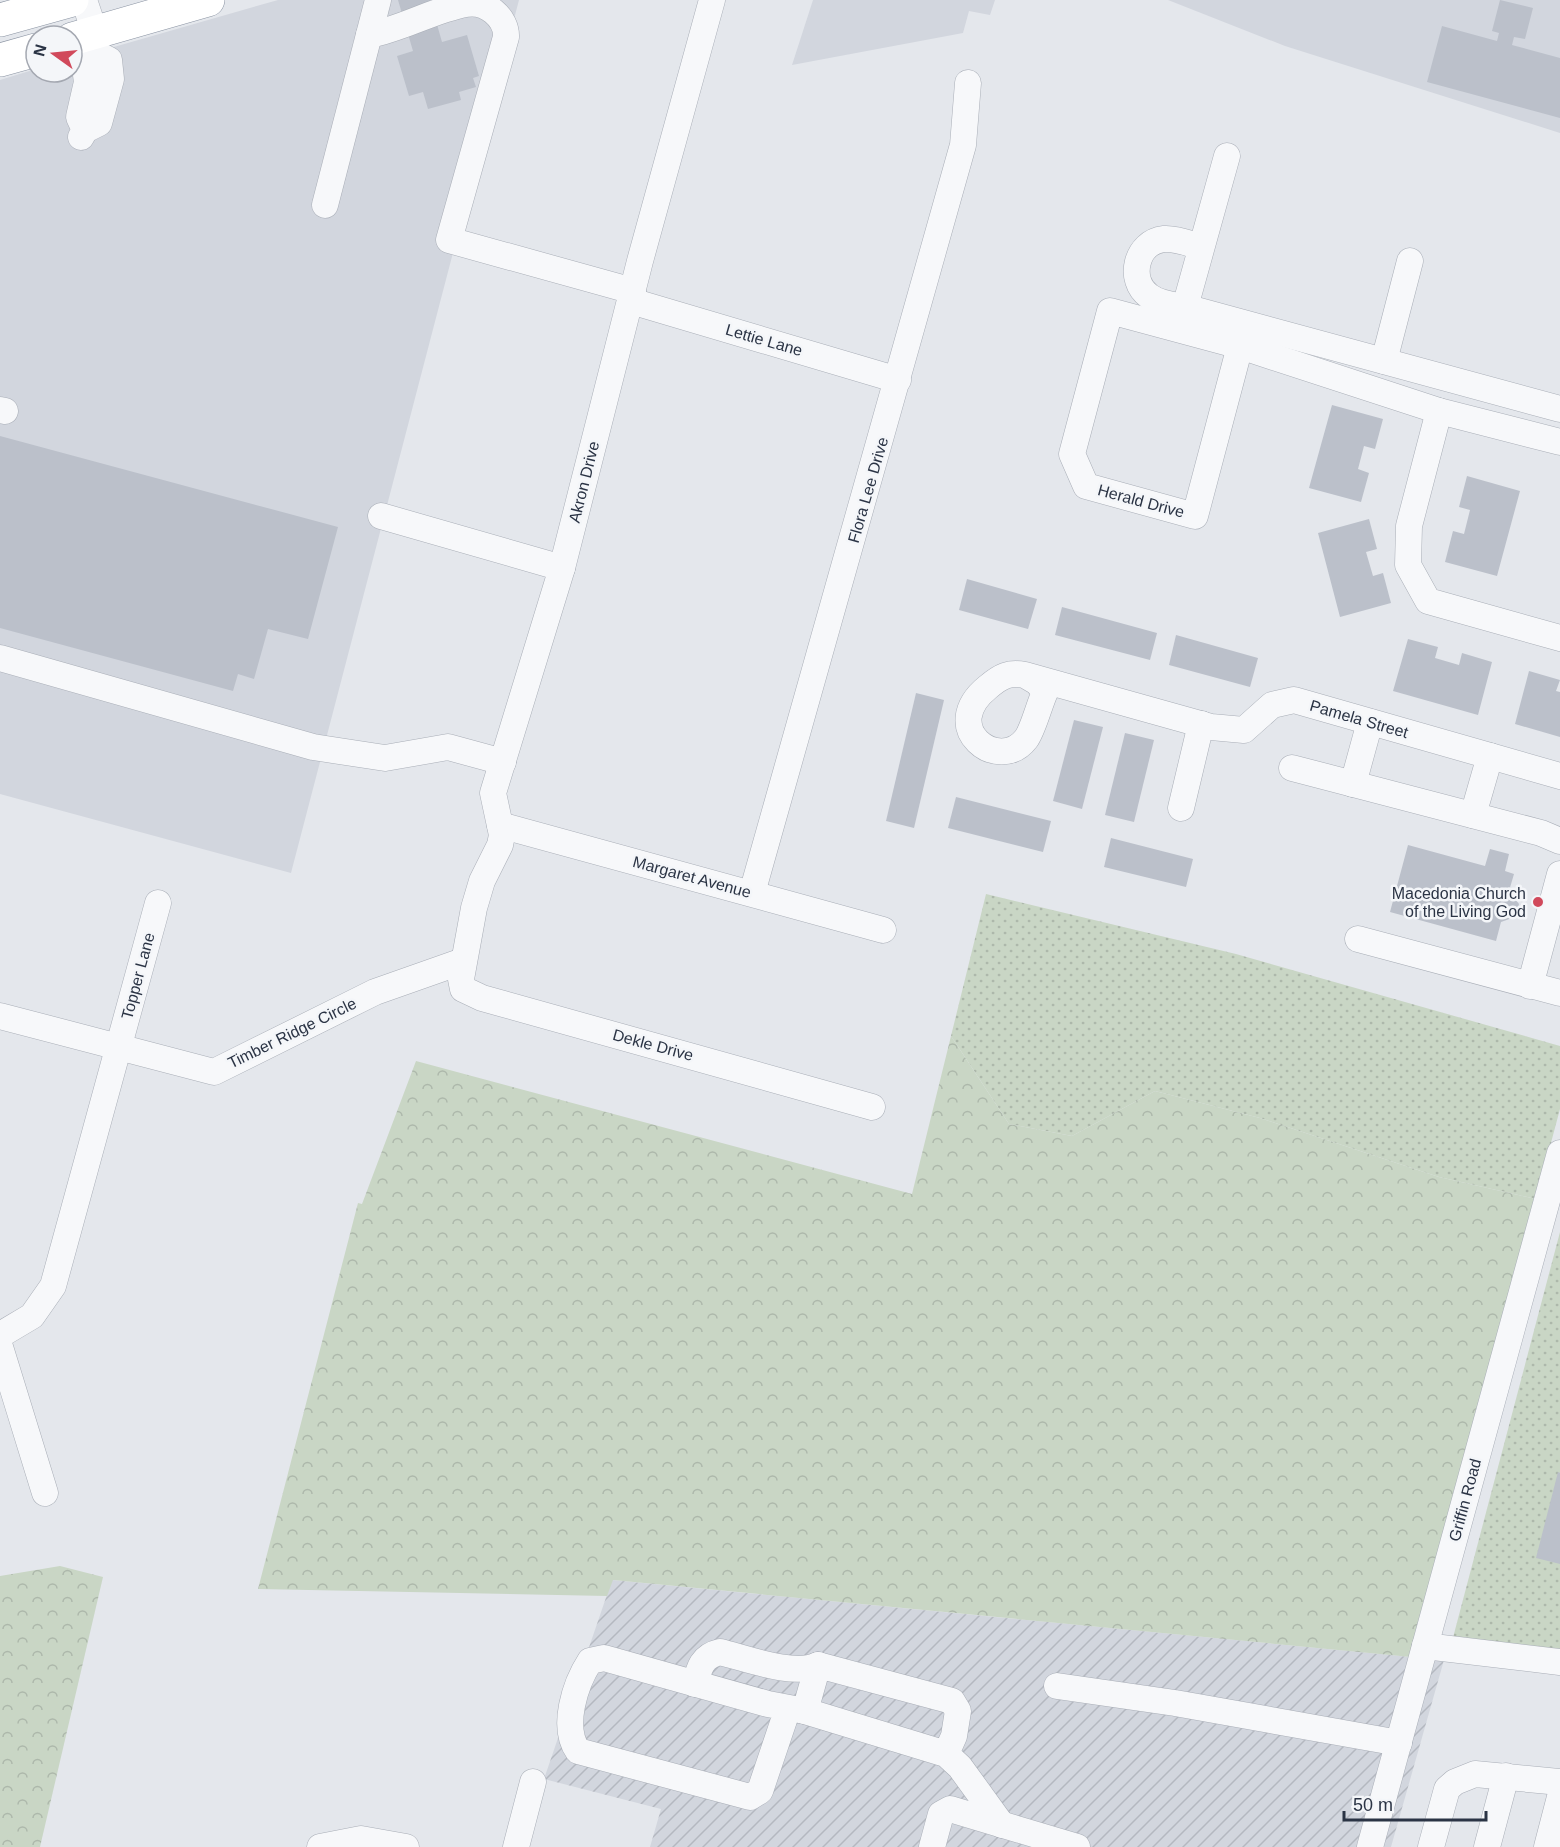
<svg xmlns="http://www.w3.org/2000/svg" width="1560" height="1847" font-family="Arial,sans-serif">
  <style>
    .built { fill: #d2d6de }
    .industrial { fill: url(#industrial-furrows) }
    .green { fill: url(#green-dots) }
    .forest { fill: url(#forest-crowns) }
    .building { fill: #bbc0ca }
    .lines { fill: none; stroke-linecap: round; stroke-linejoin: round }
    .minor-casing { stroke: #a9aeb7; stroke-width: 27 }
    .highway-casing { stroke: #8b94a3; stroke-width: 34 }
    .minor { stroke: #f7f8fa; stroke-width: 26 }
    .highway { stroke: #fff; stroke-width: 33 }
    .poi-dot { fill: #d1495b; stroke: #f4f6f9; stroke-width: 2 }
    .labels { text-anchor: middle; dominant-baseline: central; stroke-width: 5; stroke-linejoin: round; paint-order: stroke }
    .street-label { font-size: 16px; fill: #2b3445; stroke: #f4f6f9 }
    .poi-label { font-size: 16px; fill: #2b3445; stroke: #f4f6f9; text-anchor: end }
  </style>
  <defs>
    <pattern id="industrial-furrows" width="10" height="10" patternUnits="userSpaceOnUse" patternTransform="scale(1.5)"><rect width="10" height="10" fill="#d2d6de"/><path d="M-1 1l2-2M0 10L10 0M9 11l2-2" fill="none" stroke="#b4b8c0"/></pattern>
    <pattern id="green-dots" width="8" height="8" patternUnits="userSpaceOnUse" patternTransform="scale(1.5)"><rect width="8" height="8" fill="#c9d6c5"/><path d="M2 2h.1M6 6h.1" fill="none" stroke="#adb8ab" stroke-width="1.8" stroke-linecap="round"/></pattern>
    <pattern id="forest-crowns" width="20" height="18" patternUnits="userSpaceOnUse" patternTransform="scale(1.5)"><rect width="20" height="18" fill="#c9d6c5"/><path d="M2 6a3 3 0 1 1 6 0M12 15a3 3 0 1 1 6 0" fill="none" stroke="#adb8ab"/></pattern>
  </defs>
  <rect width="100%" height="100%" fill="#e4e7ec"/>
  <!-- built -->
  <g class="built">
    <path d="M278 0H519L291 873 0 794V80L36 69V72H72V59Z"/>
    <path d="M813 0H995L990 15 969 11 963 33 792 65Z"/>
    <path d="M1168 0H1560V133L1285 46Z"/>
  </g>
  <!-- industrial -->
  <g class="industrial">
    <path d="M612 1580 1411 1657 1359 1847H650L661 1809 544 1779Z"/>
    <path d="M1433 1659 1444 1660 1391 1847H1381Z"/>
  </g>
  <!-- green -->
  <g class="green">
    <path d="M986 894 1236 954 1560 1046V1109L1536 1199 1439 1177 1260 1118 1155 1091 1072 1136 1009 1124 951 1036Z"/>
    <path d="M1560 1232V1660L1450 1649Z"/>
  </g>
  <!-- forest -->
  <g class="forest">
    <path d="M951 1036 1009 1124 1072 1136 1155 1091 1260 1118 1439 1177 1536 1199 1411 1657 613 1580 607 1596 258 1589 358 1203 362 1204 416 1061 912 1194Z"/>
    <path d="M60 1566 103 1577 40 1847H0V1576Z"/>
  </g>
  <!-- building -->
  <g class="building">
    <path d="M398 0H430L442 42 467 35 479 76 473 78 476 87 459 92 461 100 428 109 423 92 409 96 397 56 413 51Z"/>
    <path d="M1500 0 1533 8 1525 39 1514 37 1512 45 1560 58V118L1427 82 1442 26 1497 41 1499 33 1492 31Z"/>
    <path d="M1332 405 1383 419 1375 449 1364 446 1358 469 1369 473 1361 502 1309 488Z"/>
    <path d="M0 436 338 527 308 639 268 629 254 679 238 674 233 691 0 628Z"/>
    <path d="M1467 476 1520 491 1497 576 1445 562 1453 531 1464 534 1470 510 1459 507Z"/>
    <path d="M1369 519 1377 549 1366 552 1373 576 1383 573 1391 603 1340 617 1318 533Z"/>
    <path d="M967 579 1037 599 1028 629 959 610Z"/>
    <path d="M1062 607 1157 633 1150 660 1055 635Z"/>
    <path d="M1176 635 1258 658 1250 687 1169 665Z"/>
    <path d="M1408 639 1438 647 1435 658 1459 665 1462 653 1492 662 1478 715 1393 691Z"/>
    <path d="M1529 671 1560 680 1556 691 1560 692V737L1515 724Z"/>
    <path d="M916 693 944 700 914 828 886 821Z"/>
    <path d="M1074 720 1103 727 1082 809 1053 801Z"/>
    <path d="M1125 733 1154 740 1134 822 1105 815Z"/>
    <path d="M956 797 1051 821 1043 852 948 828Z"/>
    <path d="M1111 838 1193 859 1186 887 1104 867Z"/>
    <path d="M1408 845 1485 866 1490 849 1509 854 1505 871 1514 874 1509 891 1519 904 1515 917 1501 922 1496 941 1390 912Z"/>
    <path d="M1558 1472 1560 1473V1564L1536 1558Z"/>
  </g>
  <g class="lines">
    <defs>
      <g id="minor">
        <path d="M84 0 95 33 94 49"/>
        <path d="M712 0 640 261 562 568 493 793 502 835 500 845 482 881 474 908 461 979 463 989 482 998 872 1107"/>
        <path d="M369 35C402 29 433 10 466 4 486 0 507 18 506 37L449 240 633 291"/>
        <path d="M81 137 85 130 99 123 111 79 109 60 94 52 84 60 87 82 79 117 85 130"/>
        <path d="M1227 156 1185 307 1560 409"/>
        <path d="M325 205 378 0"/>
        <path d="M631 301 898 380"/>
        <path d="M1185 307C1173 305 1159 304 1149 296 1127 280 1136 242 1164 239 1177 238 1190 244 1201 247"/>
        <path d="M1110 311 1240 346 1195 516 1086 486 1072 454Z"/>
        <path d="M1240 346 1439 411 1560 442"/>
        <path d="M1384 361 1410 261"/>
        <path d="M0 410 5 411"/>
        <path d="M1439 411 1409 526 1408 565 1428 601 1560 638"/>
        <path d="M381 516 562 568"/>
        <path d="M0 658 313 747 385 758 448 747 503 762"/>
        <path d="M1025 675 1037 682 1045 692C1039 705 1033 730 1026 739 999 774 937 728 988 687 1001 676 1009 672 1025 675L1211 727 1244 730 1272 705 1294 700 1560 776"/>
        <path d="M1292 768 1541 833 1560 841"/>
        <path d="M1353 784 1370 722"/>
        <path d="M1181 808 1201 724"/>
        <path d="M1473 815 1490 756"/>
        <path d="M500 825 883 930"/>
        <path d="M752 893 963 145 968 83"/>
        <path d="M1358 939 1560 993"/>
        <path d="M1530 986 1560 874"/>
        <path d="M0 1016 214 1072 375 992 463 961"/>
        <path d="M0 1335 32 1316 53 1286 158 903"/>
        <path d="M0 1347 45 1493"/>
        <path d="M1425 1646 1560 1662"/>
        <path d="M695 1684C699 1668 702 1656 720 1652 745 1658 795 1677 818 1665"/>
        <path d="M1057 1686 1175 1703 1399 1743"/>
        <path d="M788 1708 760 1791 750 1797 578 1751C561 1727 575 1684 590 1661L604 1658 768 1704 805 1711"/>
        <path d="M946 1754 954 1736 958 1711 952 1701 818 1665 805 1711 946 1754 960 1767 1002 1825"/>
        <path d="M320 1847 361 1839 406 1847"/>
        <path d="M516 1847 533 1782"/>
        <path d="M932 1847 941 1814 950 1809 1077 1847"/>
        <path d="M1370 1847 1560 1153"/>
        <path d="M1431 1847 1447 1789 1455 1782 1475 1774 1560 1782"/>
        <path d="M1487 1847 1506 1776"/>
        <path d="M1547 1847 1560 1797"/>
      </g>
      <g id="highway">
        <path d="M0 20 72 0"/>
        <path d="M72 39 208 0"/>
        <path d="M0 60 36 50"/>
      </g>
    </defs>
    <!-- minor casing -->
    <use href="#minor" class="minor-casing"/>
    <!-- highway casing -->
    <use href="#highway" class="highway-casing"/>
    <!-- minor -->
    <use href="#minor" class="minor"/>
    <!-- highway -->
    <use href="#highway" class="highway"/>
  </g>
  <!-- markers -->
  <circle class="poi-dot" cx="1538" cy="902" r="6"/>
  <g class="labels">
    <!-- street labels -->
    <g class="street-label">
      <text transform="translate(764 340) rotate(16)">Lettie Lane</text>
      <text transform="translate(584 482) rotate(-76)">Akron Drive</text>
      <text transform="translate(868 490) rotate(-74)">Flora Lee Drive</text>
      <text transform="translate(1141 501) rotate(15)">Herald Drive</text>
      <text transform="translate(1359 719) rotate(16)">Pamela Street</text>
      <text transform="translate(692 877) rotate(15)">Margaret Avenue</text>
      <text transform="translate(138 976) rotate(-75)">Topper Lane</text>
      <text transform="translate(292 1033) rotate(-26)">Timber Ridge Circle</text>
      <text transform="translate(653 1045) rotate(15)">Dekle Drive</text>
      <text transform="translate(1465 1500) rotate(-75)">Griffin Road</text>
    </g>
    <!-- poi labels -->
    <g class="poi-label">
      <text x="1526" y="893">Macedonia Church<tspan x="1526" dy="18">of the Living God</tspan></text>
    </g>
  </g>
  <!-- north arrow -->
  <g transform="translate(54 54) rotate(285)"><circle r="28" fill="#f4f6f9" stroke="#a4a8b1" stroke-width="1.5"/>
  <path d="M0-4.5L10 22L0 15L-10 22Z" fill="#d1495b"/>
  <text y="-9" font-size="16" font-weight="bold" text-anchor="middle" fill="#2b3445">N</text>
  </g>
  <!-- scale -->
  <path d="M1344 1811v9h142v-9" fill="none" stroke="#2b3445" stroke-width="3"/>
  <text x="1353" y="1811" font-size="18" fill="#2b3445" stroke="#f4f6f9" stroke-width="4.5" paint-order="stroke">50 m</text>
</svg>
